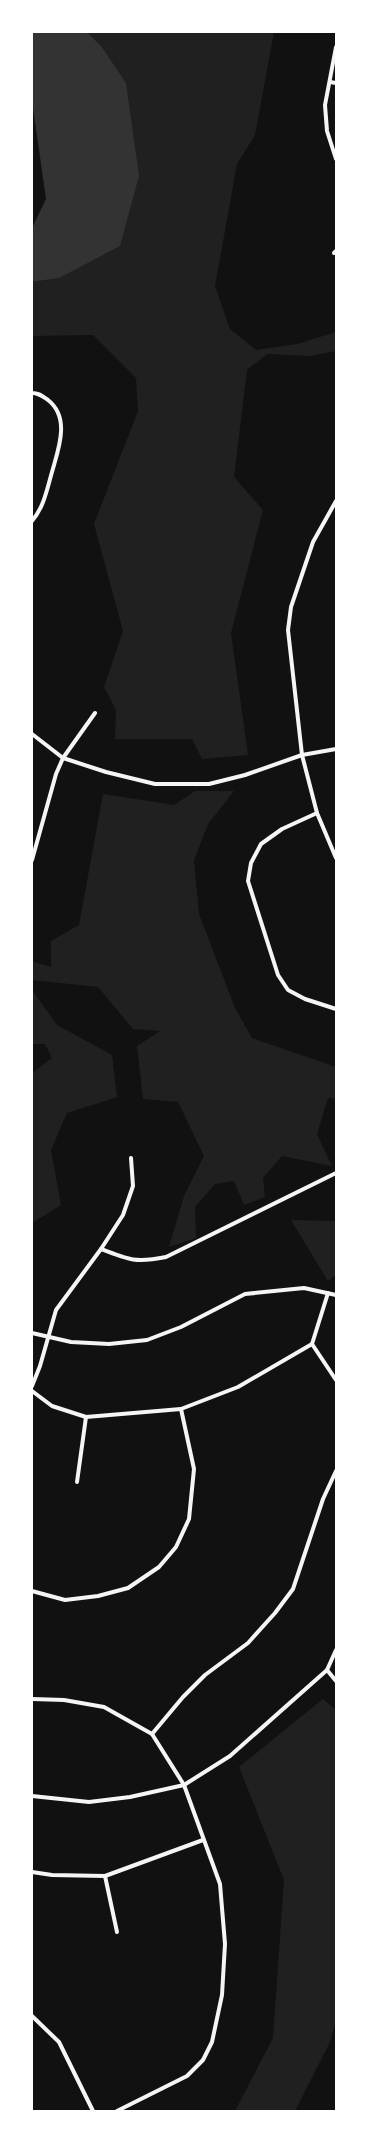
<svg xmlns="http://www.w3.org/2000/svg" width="368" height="2143" font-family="'Exo 2',sans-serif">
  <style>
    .green { fill: #202020 }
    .water { fill: #333 }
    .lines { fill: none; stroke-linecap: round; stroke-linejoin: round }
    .minor { stroke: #f5f5f5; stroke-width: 4 }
  </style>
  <rect width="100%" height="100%" fill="#111"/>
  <!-- green -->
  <g class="green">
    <path d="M87 32H274L255 135 237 164 215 286 230 329 256 350 297 344 336 332V351L310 356 267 354 247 370 234 477 263 510 231 633 248 755 202 759 192 739H115L116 710 104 687 123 631 94 524 138 411 136 378 93 335 32 336V282L59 278 101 46Z"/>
    <path d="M195 791H234L208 824 194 860 199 914 235 1008 252 1038 336 1067V1099L328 1098 317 1134 332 1166 282 1156 263 1178 265 1197 244 1205 234 1181 215 1184 195 1207 196 1238 169 1247 184 1196 204 1156 178 1102 143 1099 137 1046 160 1031 133 1029 98 987 32 980V961L51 967V941L79 925 103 794 174 805Z"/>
    <path d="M32 990 57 1025 112 1055 117 1097 67 1113 51 1150 61 1205 32 1223V1073L52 1058 45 1044H32Z"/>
    <path d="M291 1220 336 1221V1275L328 1281Z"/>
    <path d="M323 1699 336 1710V2020L330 2042 295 2111H235L273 2038 284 1880 239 1767Z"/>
  </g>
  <!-- water -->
  <path class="water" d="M32 32H87L101 46 126 83 139 176 120 246 59 278 32 282V228L46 199 32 101Z"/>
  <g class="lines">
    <!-- minor -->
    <g class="minor">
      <path d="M336 47 325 105 327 131 336 159"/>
      <path d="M330 82 336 83"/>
      <path d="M334 253 336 251"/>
      <path d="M32 393C39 393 42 396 48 400 71 418 58 450 52 472 47 489 44 507 32 521"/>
      <path d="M336 501 313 542 291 607 288 630 302 755 317 813 336 858"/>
      <path d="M32 734 63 758 106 772 155 784H209L245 775 302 755 336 749"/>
      <path d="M317 813 282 829 261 844 251 863 248 881 278 975 288 990 305 999 336 1009"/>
      <path d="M32 860 56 774 63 758 95 713"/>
      <path d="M101 1249C129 1260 136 1263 166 1257L336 1173"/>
      <path d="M32 1333 71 1342 109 1344 147 1340 181 1327 245 1294 304 1288 336 1295"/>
      <path d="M312 1344 336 1380"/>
      <path d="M32 1386 40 1366 56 1310 101 1249 123 1215 133 1186 131 1158"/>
      <path d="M32 1391 52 1406 86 1417 181 1409 238 1387 312 1344 328 1293"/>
      <path d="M77 1482 86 1417"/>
      <path d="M32 1591 65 1600 98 1596 128 1588 159 1567 176 1547 189 1519 194 1469 181 1409"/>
      <path d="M327 1670 336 1681"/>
      <path d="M32 1699 64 1700 104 1707 152 1734 184 1785 220 1884 225 1944 222 1995 212 2042 203 2060 187 2076 117 2111"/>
      <path d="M152 1734 183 1697 205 1675 248 1643 275 1613 293 1589 323 1499 336 1471"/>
      <path d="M32 1796 89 1802 130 1797 184 1785 230 1756 327 1670 336 1650"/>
      <path d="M32 1872 52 1875 105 1876 203 1840"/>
      <path d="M105 1876 117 1932"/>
      <path d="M32 2016 59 2042 93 2111"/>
    </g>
  </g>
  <!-- border -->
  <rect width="368" height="2143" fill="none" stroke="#ffffff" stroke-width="66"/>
</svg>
